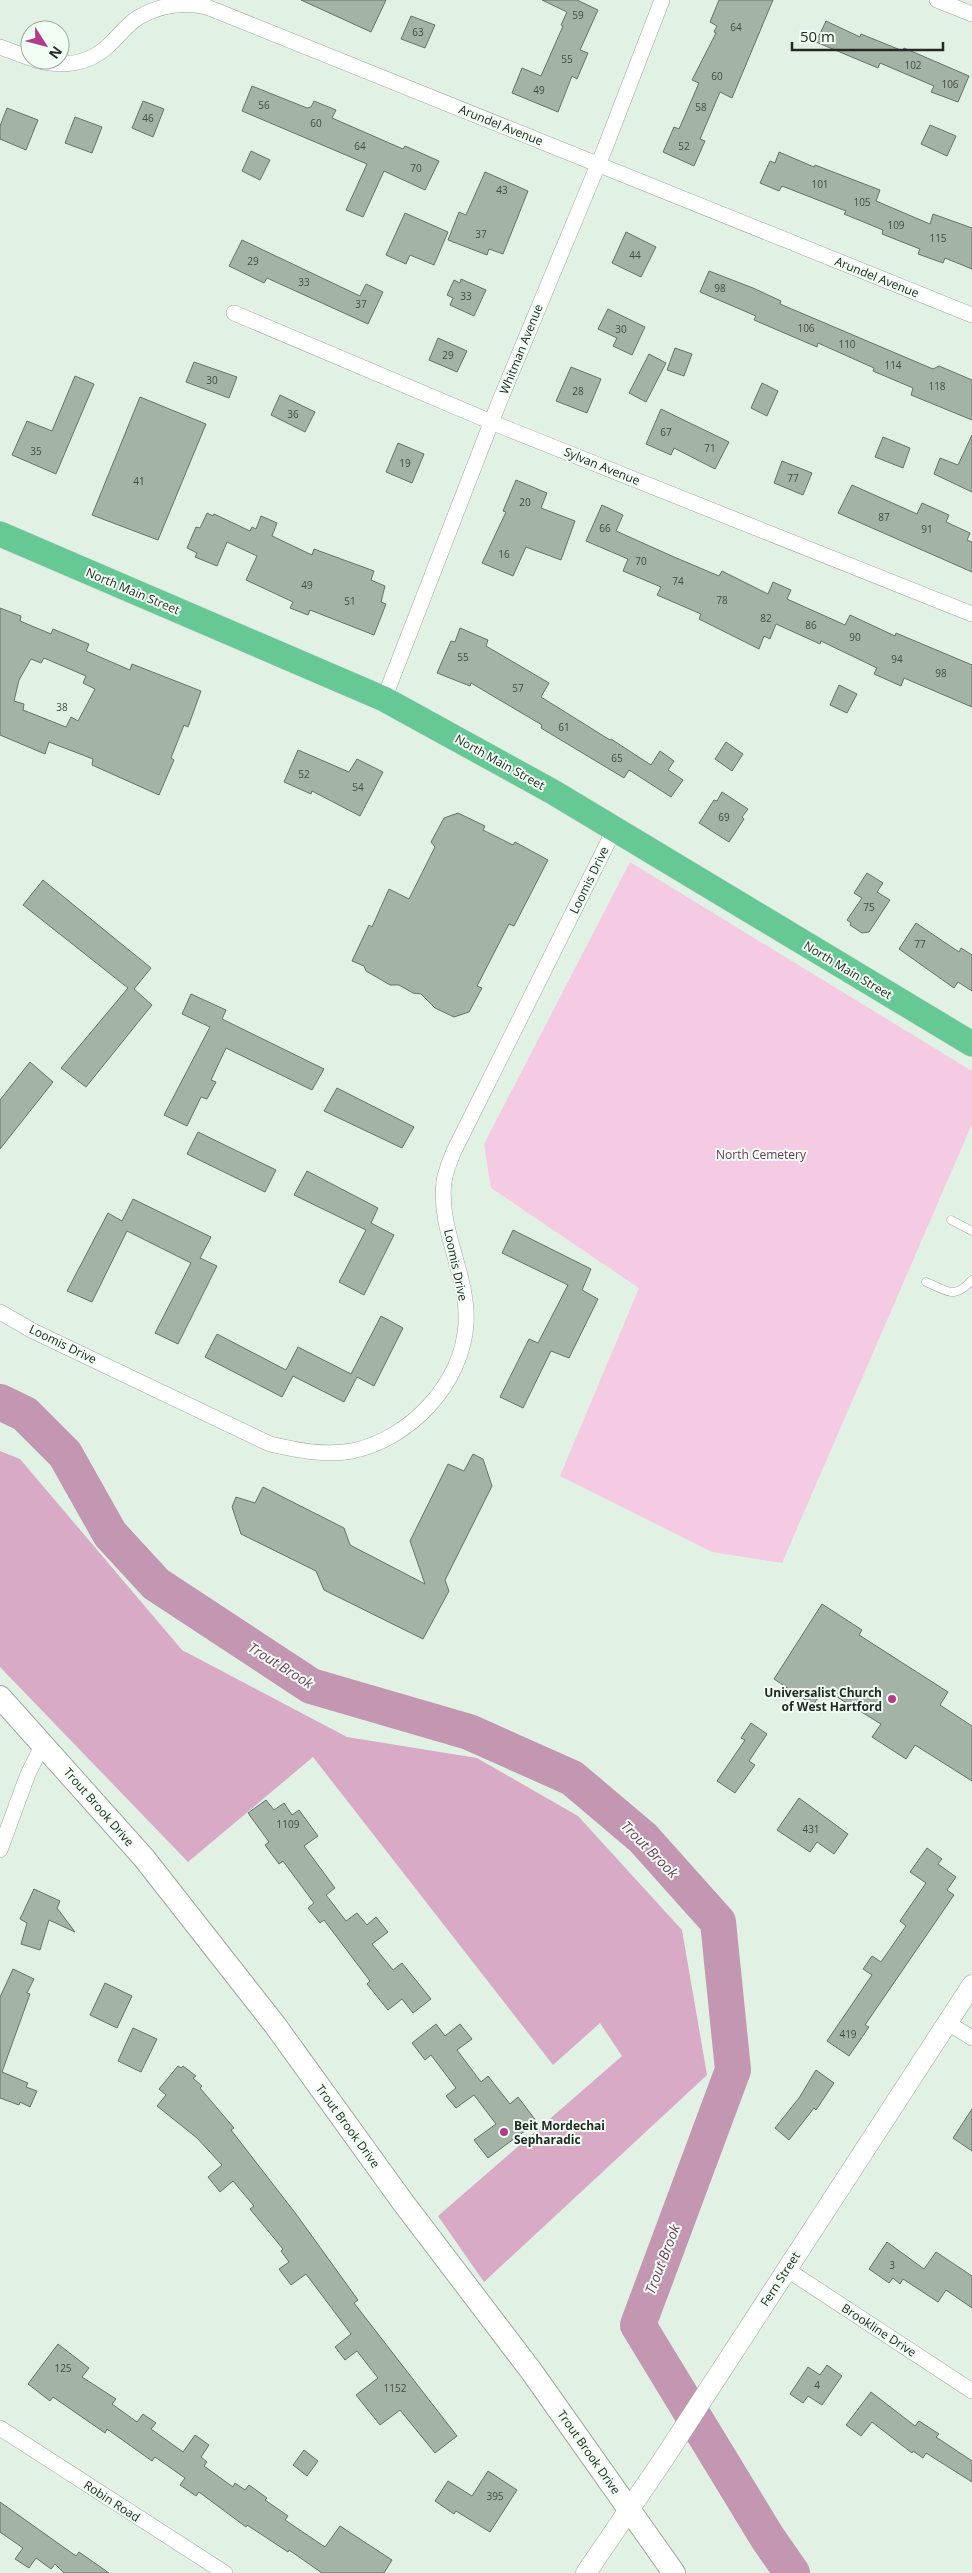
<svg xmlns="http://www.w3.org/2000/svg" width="972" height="2573" font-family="'Open Sans',sans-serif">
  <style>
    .green { fill: #f4cbe3 }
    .forest { fill: #d8aac5 }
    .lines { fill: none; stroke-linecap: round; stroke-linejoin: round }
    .river { stroke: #c396b1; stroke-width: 36 }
    .building { fill: #a3b3a6; stroke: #667468; fill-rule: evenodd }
    .service-casing { stroke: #9bab9e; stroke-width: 9 }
    .minor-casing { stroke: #9bab9e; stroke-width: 16 }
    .tertiary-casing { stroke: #9bab9e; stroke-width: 21 }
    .secondary-casing { stroke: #9bab9e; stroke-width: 24 }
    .primary-casing { stroke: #d7d8d8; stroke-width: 26 }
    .service { stroke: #fff; stroke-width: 8 }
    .minor { stroke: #fff; stroke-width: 15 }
    .tertiary { stroke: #fff; stroke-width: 20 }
    .secondary { stroke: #fff; stroke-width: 22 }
    .primary { stroke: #66c895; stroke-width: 25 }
    .poi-dot { fill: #b33a8d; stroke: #f1fef3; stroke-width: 2 }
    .labels { text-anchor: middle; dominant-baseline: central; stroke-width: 4; stroke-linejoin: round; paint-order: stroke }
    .number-label { font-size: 10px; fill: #434c44 }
    .street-label { font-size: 12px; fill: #232924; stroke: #f1fef3 }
    .park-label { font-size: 12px; fill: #6e355a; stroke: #f1fef3 }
    .poi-label { font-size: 12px; font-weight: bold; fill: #232924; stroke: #f1fef3; text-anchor: end }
    .water-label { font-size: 14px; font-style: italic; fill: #753b61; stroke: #f1fef3 }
  </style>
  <rect width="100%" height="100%" fill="#e1f2e4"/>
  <!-- green -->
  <path class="green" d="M630 862 972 1071V1124L782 1563 712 1552 560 1476 639 1288 491 1188 484 1144Z"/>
  <!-- forest -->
  <path class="forest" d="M0 1451 20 1459 182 1650 347 1737 477 1758 578 1816 682 1930 707 2075 484 2282 438 2216 622 2056 600 2023 553 2065 313 1757 188 1862 0 1667Z"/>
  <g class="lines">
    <!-- river -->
    <path class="river" d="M0 1402 25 1414 65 1454 110 1534 156 1584 311 1686 469 1732 572 1778 643 1838 718 1922 733 2070 638 2325 767 2537 792 2573"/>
  </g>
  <!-- building -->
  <g class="building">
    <path d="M301 0H386L371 32Z"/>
    <path d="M542 0H577L598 10 580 50 588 53 577 79 572 76 558 112 512 93 522 68 541 76 563 26 561 25 567 12Z"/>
    <path d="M719 0H773L732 98 720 92 700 139 705 141 694 166 663 152 674 127 679 129 699 83 692 80 716 33 714 32 717 26 710 22Z"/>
    <path d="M411 16 435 25 425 48 401 39Z"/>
    <path d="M826 21 860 37 861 34 903 51 904 48 969 76 958 102 931 92 934 86 880 63 878 68 816 42Z"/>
    <path d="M252 86 307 108 311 107 314 101 336 110 332 118 403 149 405 146 439 161 425 190 384 171 363 217 346 210 367 164 242 111Z"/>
    <path d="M143 101 164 109 153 137 132 128Z"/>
    <path d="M7 108 38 120 26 150 0 139V126Z"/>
    <path d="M75 117 102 127 92 153 65 143Z"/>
    <path d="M930 125 956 136 947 156 921 144Z"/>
    <path d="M251 151 270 160 260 180 242 171Z"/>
    <path d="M779 152 814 167 815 165 880 190 876 201 930 224 933 214 972 228V269L945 258 943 263 918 254 920 249 882 234 883 230 844 214 846 211 782 186 779 191 760 183 770 161 775 163Z"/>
    <path d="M485 172 528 191 503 254 489 249 487 255 448 240 459 212 466 215Z"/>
    <path d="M405 213 448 232 434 265 410 255 406 264 386 255Z"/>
    <path d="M626 232 656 247 641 277 612 263Z"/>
    <path d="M242 240 360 296 366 284 383 292 368 324 267 278 264 283 229 266Z"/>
    <path d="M709 271 753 288 781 301 780 304 933 369 939 366 972 380V420L911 395 913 388 873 371 874 368 818 343 817 347 754 320 756 316 700 292Z"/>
    <path d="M461 279 486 290 474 316 450 305 453 298 447 295 454 280 460 283Z"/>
    <path d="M608 309 645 327 632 355 613 346 617 338 598 329Z"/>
    <path d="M438 338 467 351 457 372 429 360Z"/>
    <path d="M675 348 692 354 684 376 667 370Z"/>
    <path d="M649 354 666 363 646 402 629 393Z"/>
    <path d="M194 362 237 377 229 398 186 382Z"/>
    <path d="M571 367 601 379 587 413 556 401Z"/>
    <path d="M75 376 94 384 56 474 12 455 27 421 52 431Z"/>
    <path d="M762 383 778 391 767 416 751 408Z"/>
    <path d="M280 395 315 412 305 432 271 415Z"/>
    <path d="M140 397 206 424 158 540 92 515Z"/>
    <path d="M661 409 729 442 715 469 674 448 671 455 646 444Z"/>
    <path d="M972 435V492L934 474 940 458 958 465Z"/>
    <path d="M883 437 910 448 903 468 875 457Z"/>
    <path d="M398 443 424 454 412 483 386 472Z"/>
    <path d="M782 461 812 473 803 495 774 483Z"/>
    <path d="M516 480 547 493 541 508 575 521 561 560 526 547 513 576 482 563 506 512 503 511Z"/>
    <path d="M852 485 917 514 922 503 949 515 946 522 970 533 967 540 972 542V572L838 513Z"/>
    <path d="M602 505 623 515 616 531 674 557 719 576 722 571 768 594 773 582 791 590 787 599 845 625 850 615 895 636 896 633 972 665V707L904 678 901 686 874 674 877 668 821 641 820 644 776 624 770 639 764 636 759 649 699 619 701 614 657 595 661 587 623 571 628 559 586 541Z"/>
    <path d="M207 513 213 516 214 514 250 531 252 527 256 529 261 516 277 523 272 536 312 555 314 549 374 571 371 580 385 586 381 602 386 604 374 635 310 610 308 615 290 608 293 602 246 580 257 556 227 542 217 566 195 557 197 553 187 548 196 527 200 528Z"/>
    <path d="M0 608 21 616 20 621 51 634 53 629 89 644 86 651 130 670 132 664 201 691 188 727 184 725 171 758 174 760 159 795 92 765 93 759 49 742 45 754 0 735ZM44 658 86 676 83 683 95 689 78 721 71 717 66 727 23 710 24 704 14 701 19 680 31 659 41 663Z"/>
    <path d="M460 628 488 640 486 646 549 683 541 697 610 740 611 739 651 765 660 751 674 761 668 770 683 780 671 797 629 770 624 778 541 728 542 725 471 683 470 686 437 673 451 641 455 642Z"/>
    <path d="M839 685 857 694 847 713 830 705Z"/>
    <path d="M726 742 743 754 732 771 715 759Z"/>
    <path d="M298 750 349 772 357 759 383 772 360 816 312 791 311 794 284 782Z"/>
    <path d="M722 792 748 809 742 817 744 819 729 842 699 823 714 800 717 801Z"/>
    <path d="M458 813 485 826 483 830 513 845 515 842 548 860 514 926 509 924 477 986 482 988 469 1012 454 1017 435 1008 421 994 413 993 399 985H390L366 971 364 966 352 961 369 925 372 927 389 889 409 899 435 847 431 842 444 818Z"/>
    <path d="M867 873 883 883 877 892 890 900 869 932 862 933 850 925 851 923 847 920 862 898 854 893Z"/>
    <path d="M43 880 151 968 134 989 152 1005 86 1087 61 1068 128 988 23 905Z"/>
    <path d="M916 923 959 952 961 948 972 955V991L958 982 954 988 899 949Z"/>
    <path d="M191 994 226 1010 222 1019 324 1069 312 1090 226 1048 211 1080 216 1082 207 1099 201 1097 187 1126 164 1115 210 1027 182 1014Z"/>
    <path d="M30 1062 53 1082 0 1149V1100Z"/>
    <path d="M337 1088 414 1127 402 1148 324 1111Z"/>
    <path d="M198 1132 276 1170 265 1192 187 1154Z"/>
    <path d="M307 1171 378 1208 371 1223 394 1235 364 1295 339 1282 366 1230 294 1195Z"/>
    <path d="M133 1199 211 1237 200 1258 217 1266 178 1344 155 1333 191 1263 127 1231 92 1302 67 1291 108 1213 122 1221Z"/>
    <path d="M513 1230 591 1269 582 1290 598 1299 569 1358 551 1351 523 1408 500 1397 529 1339 538 1343 568 1285 502 1253Z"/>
    <path d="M381 1316 403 1328 374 1386 357 1377 344 1402 293 1376 282 1397 205 1357 217 1334 286 1370 298 1347 351 1374Z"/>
    <path d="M473 1454 483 1459 492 1486 445 1580 449 1591 423 1639 324 1590 316 1571 241 1534 232 1507 236 1497 255 1503 263 1487 344 1528 350 1545 425 1584 410 1541 448 1464 464 1471Z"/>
    <path d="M822 1604 862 1630 859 1635 948 1692 940 1705 972 1726V1781L915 1745 906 1759 872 1737 881 1724 824 1689 813 1705 774 1679Z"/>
    <path d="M751 1723 767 1734 749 1761 755 1765 735 1793 717 1781 745 1740 741 1738Z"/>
    <path d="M799 1798 848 1834 834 1854 817 1842 810 1852 777 1830Z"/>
    <path d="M266 1800 274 1810 284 1803 292 1815 299 1810 318 1836 304 1846 335 1888 326 1895 346 1921 357 1913 367 1925 376 1917 388 1932 372 1944 393 1970 402 1963 431 1999 413 2013 402 1999 388 2010 367 1984 370 1981 324 1920 320 1923 308 1908 314 1903 283 1861 279 1864 265 1845 269 1842 248 1813Z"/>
    <path d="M927 1848 942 1859 938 1864 956 1877 947 1890 954 1895 865 2025 869 2027 849 2056 827 2041 872 1975 863 1969 872 1956 881 1962 906 1926 900 1921 926 1883 910 1872Z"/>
    <path d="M34 1889 60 1901 57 1908 75 1932 49 1920 40 1950 21 1944 27 1923 20 1919Z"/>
    <path d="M13 1969 34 1979 27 1993 30 1994 2 2072 28 2083 26 2087 37 2091 30 2107 20 2102 19 2105 0 2098V1997Z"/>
    <path d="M105 1983 132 1996 117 2028 90 2015Z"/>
    <path d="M436 2024 445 2036 460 2024 472 2039 457 2050 481 2082 488 2076 510 2104 518 2097 537 2122 488 2158 474 2140 496 2124 474 2095 456 2108 446 2096 456 2088 431 2055 425 2060 412 2043Z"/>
    <path d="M133 2028 157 2039 141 2072 118 2061Z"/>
    <path d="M178 2066 181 2068 183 2066 196 2076 193 2078 202 2086 200 2088 234 2128 231 2130 296 2214 358 2300 354 2303 457 2436 435 2453 400 2410 380 2425 356 2395 378 2378 357 2351 345 2360 335 2347 351 2334 306 2274 291 2285 279 2269 289 2262 281 2251 283 2249 250 2209 254 2206 233 2181 220 2192 208 2177 222 2165 197 2138 157 2106 166 2095 159 2089Z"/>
    <path d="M816 2070 834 2083 816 2110 814 2108 789 2140 775 2128 799 2098Z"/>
    <path d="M972 2109V2151L953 2138Z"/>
    <path d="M887 2242 924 2269 936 2252 972 2276V2308L946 2290 938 2302 903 2279 900 2284 893 2278 889 2283 869 2269Z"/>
    <path d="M58 2344 89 2368 82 2377 116 2399 112 2404 137 2422 143 2414 156 2423 151 2429 183 2452 195 2435 209 2445 201 2457 207 2462 204 2466 233 2487 235 2483 245 2490 249 2485 267 2498 265 2500 288 2516 285 2520 325 2547 340 2526 392 2560 384 2573H322L289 2550 288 2552 247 2525 246 2527 199 2492 196 2496 180 2485 185 2478 155 2457 152 2461 107 2429 105 2433 53 2397 50 2401 28 2384Z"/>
    <path d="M827 2365 842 2376 822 2405 808 2396 803 2403 790 2394 808 2367 820 2375Z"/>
    <path d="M871 2392 915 2426 919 2421 939 2434 936 2437 972 2461V2482L926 2453 923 2458 913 2451 912 2453 872 2422 861 2436 846 2425Z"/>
    <path d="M304 2450 318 2461 307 2476 293 2465Z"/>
    <path d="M488 2471 517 2490 490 2532 456 2511 454 2514 435 2501 448 2481 472 2496Z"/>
    <path d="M0 2502 76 2556 79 2552 109 2573H64L55 2564 51 2569 36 2558 29 2568 15 2559 23 2548 0 2532Z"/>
  </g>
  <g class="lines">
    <defs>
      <g id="service">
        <path d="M951 1220 972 1231"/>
        <path d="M926 1282C948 1291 954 1300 972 1280"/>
      </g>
      <g id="minor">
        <path d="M937 0 972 14"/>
        <path d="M0 47 30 58"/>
        <path d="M35 60C61 67 88 65 108 46 119 36 127 24 139 17 160 5 184 2 207 7L972 315"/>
        <path d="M234 313 508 429 972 614"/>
        <path d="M384 699 498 405 605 148 662 0"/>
        <path d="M0 1312 33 1331 270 1444C296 1450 324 1456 352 1451 410 1439 462 1384 466 1324 469 1276 438 1230 444 1182 445 1172 450 1162 453 1153L614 830"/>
        <path d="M0 1850 28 1774 43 1744"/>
        <path d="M948 2023 972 2038"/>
        <path d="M786 2269 972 2391"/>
        <path d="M0 2428 225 2573"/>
      </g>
      <path id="tertiary" d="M586 2573 663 2460 972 1985"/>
      <path id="secondary" d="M0 1697 144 1858 275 2025 402 2201 532 2372 674 2573"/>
      <path id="primary" d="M0 534 384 699 553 792 972 1044"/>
    </defs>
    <!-- service casing -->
    <use href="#service" class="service-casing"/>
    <!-- minor casing -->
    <use href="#minor" class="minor-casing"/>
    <!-- tertiary casing -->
    <use href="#tertiary" class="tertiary-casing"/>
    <!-- secondary casing -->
    <use href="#secondary" class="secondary-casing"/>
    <!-- primary casing -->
    <use href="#primary" class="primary-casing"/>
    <!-- service -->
    <use href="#service" class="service"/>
    <!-- minor -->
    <use href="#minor" class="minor"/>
    <!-- tertiary -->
    <use href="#tertiary" class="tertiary"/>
    <!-- secondary -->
    <use href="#secondary" class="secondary"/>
    <!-- primary -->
    <use href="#primary" class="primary"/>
  </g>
  <!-- markers -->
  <g class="poi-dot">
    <circle cx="892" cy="1699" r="5"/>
    <circle cx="504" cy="2132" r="5"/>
  </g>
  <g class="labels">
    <!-- number labels -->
    <g class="number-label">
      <text x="578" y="15">59</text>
      <text x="736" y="27">64</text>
      <text x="418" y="32">63</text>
      <text x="567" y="59">55</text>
      <text x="913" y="65">102</text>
      <text x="717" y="76">60</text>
      <text x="950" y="84">106</text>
      <text x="539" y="90">49</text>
      <text x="264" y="105">56</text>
      <text x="701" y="107">58</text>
      <text x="148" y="118">46</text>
      <text x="316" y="123">60</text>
      <text x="360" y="146">64</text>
      <text x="684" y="146">52</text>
      <text x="416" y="168">70</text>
      <text x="820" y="184">101</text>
      <text x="502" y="190">43</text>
      <text x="862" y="202">105</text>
      <text x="896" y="225">109</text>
      <text x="481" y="234">37</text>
      <text x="938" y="238">115</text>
      <text x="635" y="255">44</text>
      <text x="253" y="261">29</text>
      <text x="304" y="282">33</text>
      <text x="720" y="288">98</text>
      <text x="466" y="296">33</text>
      <text x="361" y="304">37</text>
      <text x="806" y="328">106</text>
      <text x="621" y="329">30</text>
      <text x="847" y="344">110</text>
      <text x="448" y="355">29</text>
      <text x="893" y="365">114</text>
      <text x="212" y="380">30</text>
      <text x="937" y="386">118</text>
      <text x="578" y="391">28</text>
      <text x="293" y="414">36</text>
      <text x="666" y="432">67</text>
      <text x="710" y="448">71</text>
      <text x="36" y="451">35</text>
      <text x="405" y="463">19</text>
      <text x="793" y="478">77</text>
      <text x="139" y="481">41</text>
      <text x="525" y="502">20</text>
      <text x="884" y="517">87</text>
      <text x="605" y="528">66</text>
      <text x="927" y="529">91</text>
      <text x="504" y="554">16</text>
      <text x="641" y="561">70</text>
      <text x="678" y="581">74</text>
      <text x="307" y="585">49</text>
      <text x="722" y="600">78</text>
      <text x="350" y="601">51</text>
      <text x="766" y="618">82</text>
      <text x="811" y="625">86</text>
      <text x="855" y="637">90</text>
      <text x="463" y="657">55</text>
      <text x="897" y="659">94</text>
      <text x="941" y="673">98</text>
      <text x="518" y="688">57</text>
      <text x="62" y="707">38</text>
      <text x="564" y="727">61</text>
      <text x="617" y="758">65</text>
      <text x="304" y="774">52</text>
      <text x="358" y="787">54</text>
      <text x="724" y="817">69</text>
      <text x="869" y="907">75</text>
      <text x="920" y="944">77</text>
      <text x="288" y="1824">1109</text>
      <text x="811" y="1829">431</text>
      <text x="848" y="2034">419</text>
      <text x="892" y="2265">3</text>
      <text x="63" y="2368">125</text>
      <text x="817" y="2385">4</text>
      <text x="395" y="2388">1152</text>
      <text x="495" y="2496">395</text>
    </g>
    <!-- street labels -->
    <g class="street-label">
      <text transform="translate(501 125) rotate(22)">Arundel Avenue</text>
      <text transform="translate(877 277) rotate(22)">Arundel Avenue</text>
      <text transform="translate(521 349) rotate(-68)">Whitman Avenue</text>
      <text transform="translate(602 466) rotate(22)">Sylvan Avenue</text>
      <text transform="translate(133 591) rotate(23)">North Main Street</text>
      <text transform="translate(500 762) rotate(29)">North Main Street</text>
      <text transform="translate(589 880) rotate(-64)">Loomis Drive</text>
      <text transform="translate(848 970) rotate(31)">North Main Street</text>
      <text transform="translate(456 1265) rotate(78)">Loomis Drive</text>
      <text transform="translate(63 1344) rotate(26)">Loomis Drive</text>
      <text transform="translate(99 1807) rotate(49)">Trout Brook Drive</text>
      <text transform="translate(348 2126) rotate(54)">Trout Brook Drive</text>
      <text transform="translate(780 2279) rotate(-57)">Fern Street</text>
      <text transform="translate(879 2330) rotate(33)">Brookline Drive</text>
      <text transform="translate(589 2452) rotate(55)">Trout Brook Drive</text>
      <text transform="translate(112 2501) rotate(33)">Robin Road</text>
    </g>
    <!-- park labels -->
    <g class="park-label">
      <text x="761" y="1154">North Cemetery</text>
    </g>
    <!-- poi labels -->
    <g class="poi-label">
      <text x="882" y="1692">Universalist Church<tspan x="882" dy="14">of West Hartford</tspan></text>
      <text x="514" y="2125" text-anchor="start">Beit Mordechai<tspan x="514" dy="14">Sepharadic</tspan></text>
    </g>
    <!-- water labels -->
    <g class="water-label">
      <text transform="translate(281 1665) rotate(32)">Trout Brook</text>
      <text transform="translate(650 1849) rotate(45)">Trout Brook</text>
      <text transform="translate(662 2259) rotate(-69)">Trout Brook</text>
    </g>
  </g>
  <!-- north arrow -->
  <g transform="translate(45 45) rotate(126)"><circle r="24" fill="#f1fef3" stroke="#9fa9a0"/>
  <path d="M0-4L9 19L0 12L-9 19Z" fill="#b33a8d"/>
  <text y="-8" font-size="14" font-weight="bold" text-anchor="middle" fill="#232924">N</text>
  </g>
  <!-- scale -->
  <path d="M792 42v8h151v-8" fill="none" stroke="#232924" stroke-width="2.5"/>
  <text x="800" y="42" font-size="15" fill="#232924" stroke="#f1fef3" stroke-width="4" paint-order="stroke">50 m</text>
</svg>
